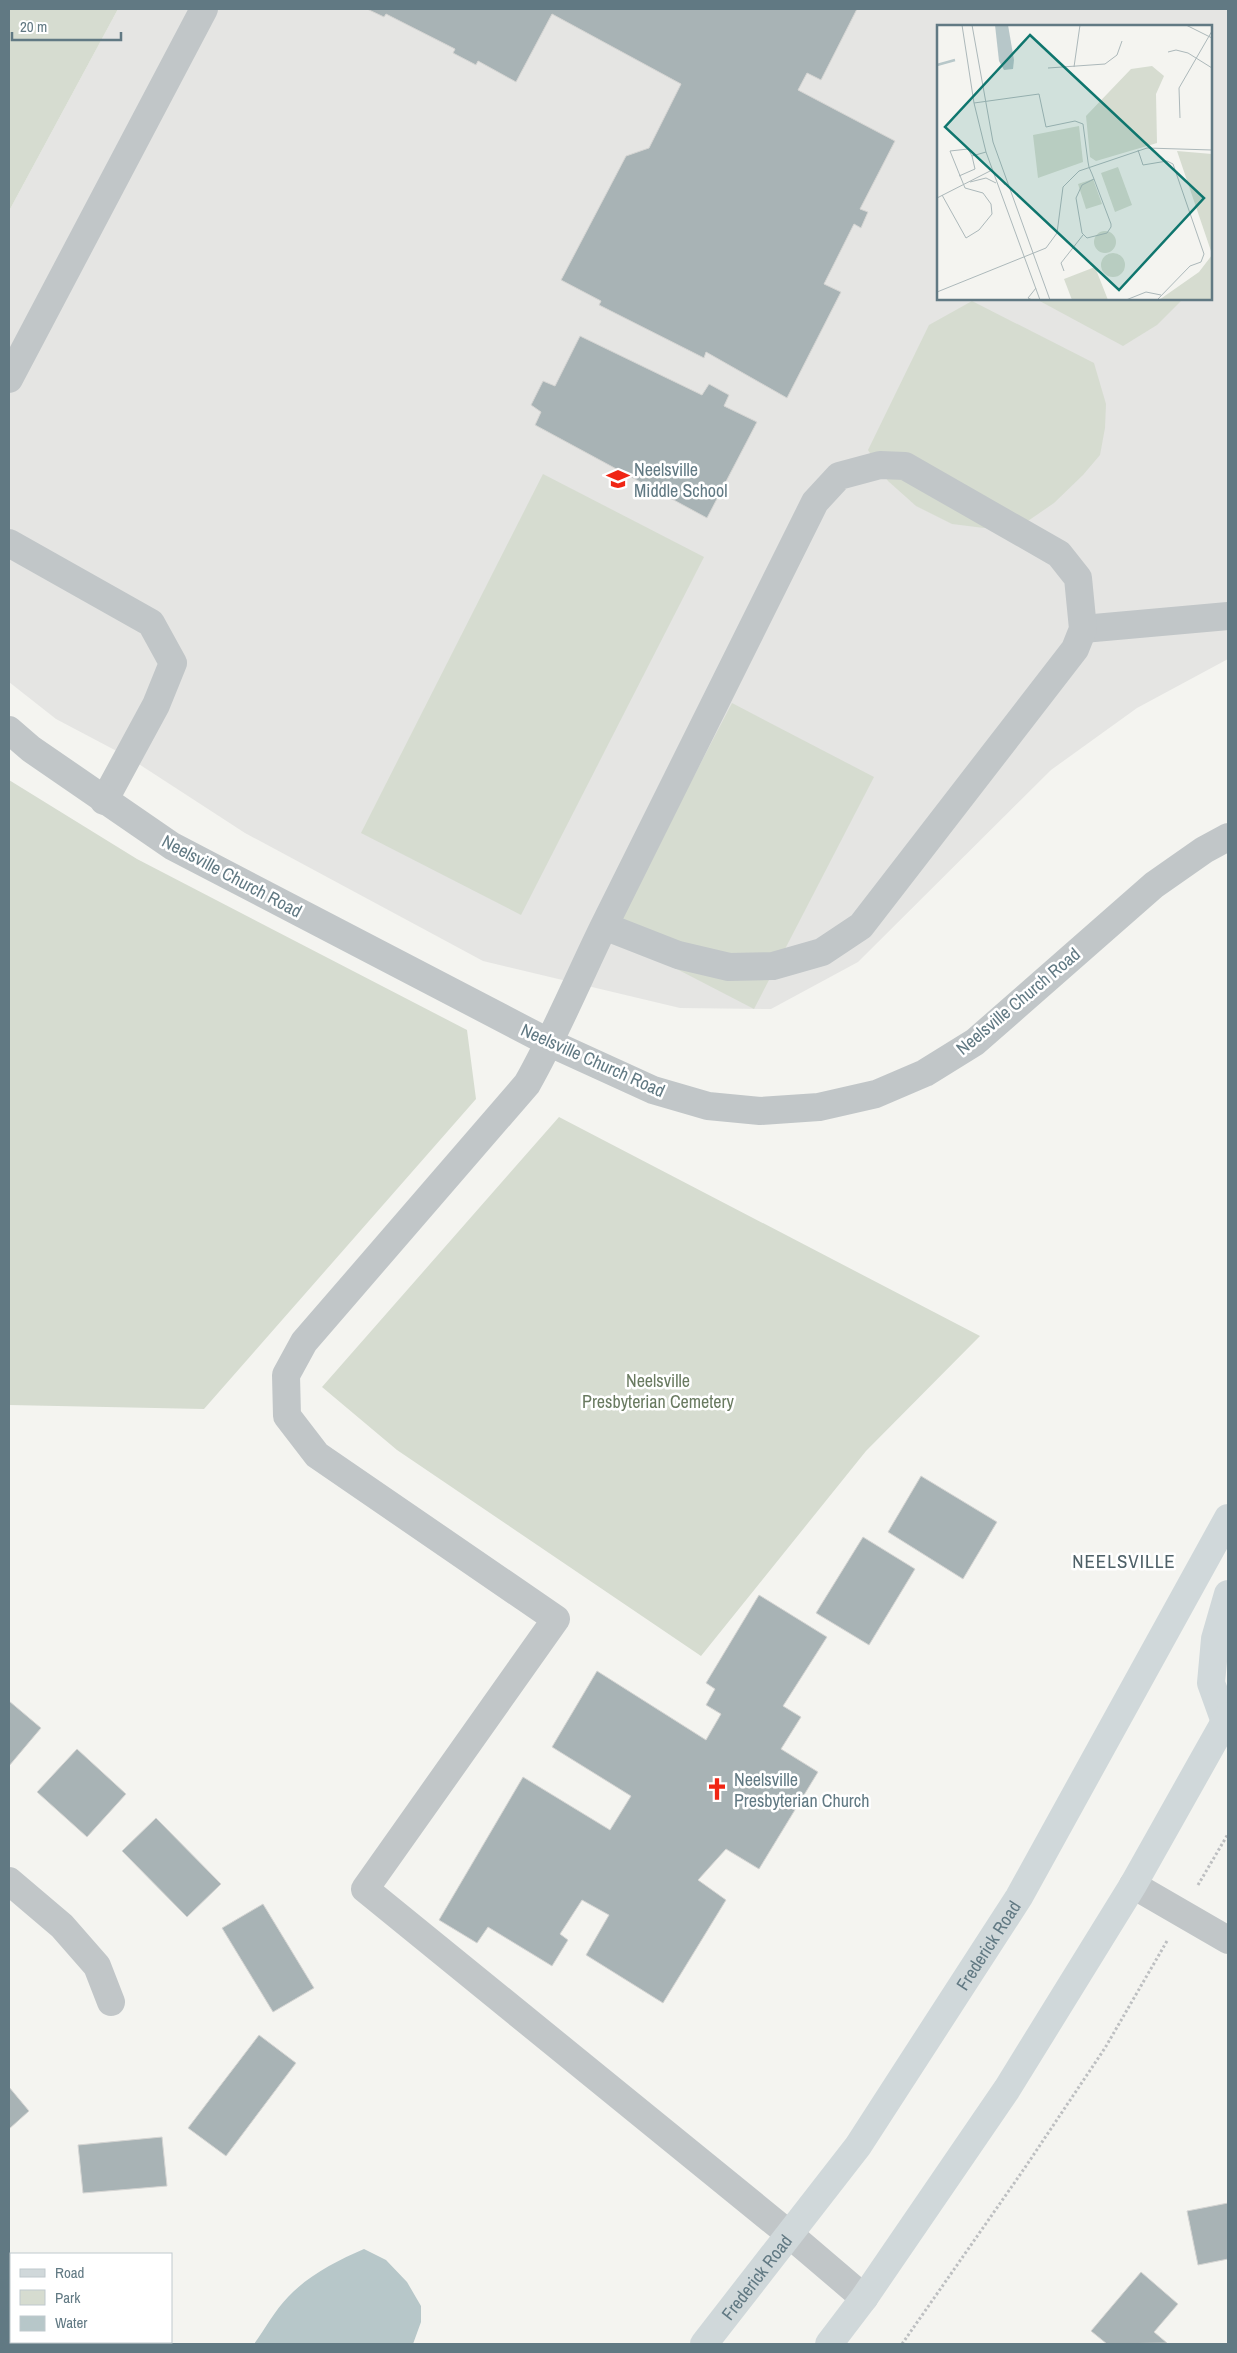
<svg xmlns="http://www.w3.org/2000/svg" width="1237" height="2353" font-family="'Archivo Narrow',sans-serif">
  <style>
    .built { fill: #e5e5e3; fill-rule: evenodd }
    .green { fill: #d6dcd0 }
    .water { fill: #b7c7c9 }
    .building { fill: #a8b3b5; stroke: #d5d5d3 }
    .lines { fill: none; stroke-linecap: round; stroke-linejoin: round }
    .path { stroke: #bdbfc1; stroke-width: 3; stroke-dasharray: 2.5 2.5; stroke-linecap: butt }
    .minor { stroke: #c1c6c8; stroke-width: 28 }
    .major { stroke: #d0d8da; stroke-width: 28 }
    .labels { text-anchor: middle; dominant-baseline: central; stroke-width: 5; stroke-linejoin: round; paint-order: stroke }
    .poi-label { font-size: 18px; fill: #617983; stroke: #fff; text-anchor: start }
    .street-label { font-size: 18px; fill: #617983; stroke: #fff }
    .park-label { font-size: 18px; fill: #697a60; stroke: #fff }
    .neighbourhood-label { font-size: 19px; letter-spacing: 1px; fill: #4f6168; stroke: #fff }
    .inset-river { fill: none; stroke: #b7c7c9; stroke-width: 2.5 }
    .inset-road { fill: none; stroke: #acb8ba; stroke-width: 1 }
    .view { fill: #0f766e; fill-opacity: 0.15; stroke: #0f766e; stroke-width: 2.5 }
    .inset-edge { fill: none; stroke: #617983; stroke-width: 2.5 }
  </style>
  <rect width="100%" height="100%" fill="#f4f4f0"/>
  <!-- built -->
  <path class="built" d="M118 9H1228V659L1137 708 1051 770 858 962 771 1009 680 1008 483 961 245 833 128 757 56 719 9 682V211ZM938 26H1211V299H938Z"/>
  <!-- green -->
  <g class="green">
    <path d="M9 9H118L9 211Z"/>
    <path d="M1036 299H1183L1157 325 1123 346Z"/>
    <path d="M972 301 1094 363 1106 404 1105 428 1100 455 1083 475 1054 503 1025 523 984 528 952 524 916 506 888 481 868 450 929 325Z"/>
    <path d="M543 474 704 557 521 915 361 833Z"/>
    <path d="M732 703 874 777 754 1009 611 935Z"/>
    <path d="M9 780 137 859 467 1030 476 1099 204 1409 9 1405Z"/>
    <path d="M559 1117 980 1336 866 1451 701 1656 397 1450 322 1387Z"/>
  </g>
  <!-- water -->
  <path class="water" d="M364 2249 386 2260 407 2282 421 2306V2322L413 2344H254C265 2329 275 2310 288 2297 309 2275 336 2261 364 2249Z"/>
  <!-- building -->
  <g class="building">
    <path d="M367 9H857L821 80 807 73 798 90 895 141 860 209 868 212 861 228 854 224 824 284 841 292 787 398 706 352 704 358 599 305 601 301 561 280 626 156 649 148 681 84 552 14 516 82 478 61 476 65 453 53 455 49 386 14 384 17Z"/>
    <path d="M580 336 702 395 709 384 729 395 724 406 757 422 707 518 535 425 541 412 531 405 543 381 555 386Z"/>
    <path d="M921 1476 997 1522 963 1579 888 1532Z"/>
    <path d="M863 1537 915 1569 869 1645 816 1613Z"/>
    <path d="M759 1595 827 1637 783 1706 801 1717 781 1749 818 1772 759 1869 726 1849 698 1880 726 1900 663 2003 586 1955 609 1915 582 1900 560 1934 568 1940 552 1966 488 1927 477 1943 439 1920 523 1777 610 1830 631 1796 552 1747 597 1671 706 1740 721 1714 706 1705 715 1689 706 1683Z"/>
    <path d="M9 1701 41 1728 9 1766Z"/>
    <path d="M77 1749 126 1794 87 1837 37 1792Z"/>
    <path d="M156 1818 221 1884 187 1917 122 1851Z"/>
    <path d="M263 1904 314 1988 273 2012 222 1928Z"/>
    <path d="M259 2035 296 2063 226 2156 188 2128Z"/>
    <path d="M9 2087 29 2111 9 2129Z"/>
    <path d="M162 2137 167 2186 83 2193 78 2145Z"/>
    <path d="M1228 2203V2259L1198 2265 1187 2211Z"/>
    <path d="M1141 2272 1178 2304 1154 2332 1167 2343 1107 2344 1091 2331Z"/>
  </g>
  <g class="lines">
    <!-- path -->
    <g class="path">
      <path d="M1198 1885 1228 1834"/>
      <path d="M902 2344 1024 2169 1105 2048 1167 1941"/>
    </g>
    <!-- minor -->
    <g class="minor">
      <path d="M9 379 204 9"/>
      <path d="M9 543 151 623 173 663 156 705 104 801"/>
      <path d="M1083 629 1228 616"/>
      <path d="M9 730 31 749 172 846 550 1043 653 1090 708 1106 760 1111 819 1107 876 1094 925 1073 975 1042 1154 885 1204 850 1228 837"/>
      <path d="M604 926 678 955 729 967 773 966 822 952 861 926 1075 649 1083 629 1078 578 1059 554 905 466 880 465 839 476 815 502 604 926C578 979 556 1033 527 1084L304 1342 286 1375 287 1416 317 1455 556 1619 365 1889 789 2234 864 2298"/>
      <path d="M9 1881 62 1926 97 1966 111 2002"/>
      <path d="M1133 1885 1228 1940"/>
    </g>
    <!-- major -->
    <g class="major">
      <path d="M1225 1722 1211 1683 1215 1639 1228 1594"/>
      <path id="s1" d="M704 2344 858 2146 1019 1897 1228 1518"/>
      <path d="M829 2344 864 2298 1007 2089 1133 1885 1228 1716"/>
    </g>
  </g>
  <!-- icons -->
  <defs>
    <symbol id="school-bare" viewBox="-9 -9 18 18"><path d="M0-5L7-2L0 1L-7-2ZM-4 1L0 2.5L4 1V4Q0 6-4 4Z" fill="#f02514" stroke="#fff" stroke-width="2.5" paint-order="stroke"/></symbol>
    <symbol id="church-bare" viewBox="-9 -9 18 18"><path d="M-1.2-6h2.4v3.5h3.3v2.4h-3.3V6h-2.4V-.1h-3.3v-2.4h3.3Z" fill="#f02514" stroke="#fff" stroke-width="2.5" paint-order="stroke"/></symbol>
  </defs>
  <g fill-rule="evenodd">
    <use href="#school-bare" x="602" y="463" width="32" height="32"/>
    <use href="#church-bare" x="701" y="1773" width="32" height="32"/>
  </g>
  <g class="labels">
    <!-- poi labels -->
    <g class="poi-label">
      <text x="634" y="469">Neelsville<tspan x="634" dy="21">Middle School</tspan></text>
      <text x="734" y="1779">Neelsville<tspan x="734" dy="21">Presbyterian Church</tspan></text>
    </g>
    <!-- street labels -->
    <g class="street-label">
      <text transform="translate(232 876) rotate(28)">Neelsville Church Road</text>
      <text transform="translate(1018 1001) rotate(-40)">Neelsville Church Road</text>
      <text transform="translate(593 1060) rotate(24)">Neelsville Church Road</text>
      <text stroke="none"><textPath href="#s1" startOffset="490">Frederick Road</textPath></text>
      <text stroke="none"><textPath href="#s1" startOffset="85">Frederick Road</textPath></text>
    </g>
    <!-- park labels -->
    <g class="park-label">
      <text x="658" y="1380">Neelsville<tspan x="658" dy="21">Presbyterian Cemetery</tspan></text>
    </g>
    <!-- neighbourhood labels -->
    <g class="neighbourhood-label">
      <text x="1124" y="1561">NEELSVILLE</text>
    </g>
  </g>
  <!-- overview -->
  <g transform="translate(937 25)">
    <rect width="275" height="275" fill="#f4f4f0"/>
    <path d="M215 41 227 51 219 69 220 118 159 136 153 132 149 91 194 44ZM142 101 146 137 101 153 96 110ZM240 126 275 129V229ZM181 142 195 180 178 187 164 148ZM156 154 165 179 149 184 141 159ZM157 217a11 11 0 1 1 22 0a11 11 0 1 1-22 0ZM164 240a12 12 0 1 1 24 0a12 12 0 1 1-24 0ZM275 230V275H222L262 247ZM158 242 171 275H135L127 254Z" fill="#d6dcd0"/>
    <path d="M58 0H71L77 35 76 44 67 45 62 36Z" fill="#b7c7c9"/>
    <path class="inset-river" d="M0 40 18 35"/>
    <path class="inset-road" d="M25 0 37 78 49 127 103 275M35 0 56 117 113 275M249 0 275 13M231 27 239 25 251 28 275 43M137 42 143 0M111 43 168 39 180 30 185 16M37 78 102 69 109 102 138 96 146 99 151 137 152 142 155 149 157 154 174 199V202L170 208 150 213 145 208 139 173 145 160 157 154M243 93 242 63 275 6M201 125 206 140 230 136 236 139 267 229 264 237 253 241 220 275M55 145 68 160M22 151 38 144 35 131M33 157 49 153 59 158M5 170 29 213 42 205 55 189 54 179 46 168 28 163 13 126 31 124 35 131 49 127M0 173 55 145M127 246 124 238 146 210M0 267 109 223 120 208 126 162 142 146 210 123 275 125M95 275 91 273 99 263M189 275 209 267 224 270"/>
    <path class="view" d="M93 10 267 173 182 265 8 102Z"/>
    <rect width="275" height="275" class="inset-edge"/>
  </g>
  <!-- border -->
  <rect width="1237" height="2353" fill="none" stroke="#617983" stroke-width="20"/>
  <!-- legend -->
  <rect x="10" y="2253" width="162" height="90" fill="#ffffff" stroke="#c0c9cd"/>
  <rect x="20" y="2269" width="25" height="8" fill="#d0d8da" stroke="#c0c9cd"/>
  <text x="55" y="2278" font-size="15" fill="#617983">Road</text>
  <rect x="20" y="2290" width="25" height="15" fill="#d6dcd0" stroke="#c0c9cd"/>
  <text x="55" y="2303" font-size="15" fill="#617983">Park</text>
  <rect x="20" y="2316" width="25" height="15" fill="#b7c7c9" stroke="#c0c9cd"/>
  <text x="55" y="2328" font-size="15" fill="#617983">Water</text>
  <!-- scale -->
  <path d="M12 32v8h109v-8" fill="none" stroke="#617983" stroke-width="2.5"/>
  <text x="20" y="32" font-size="15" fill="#617983" stroke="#ffffff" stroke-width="4" paint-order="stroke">20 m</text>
</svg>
